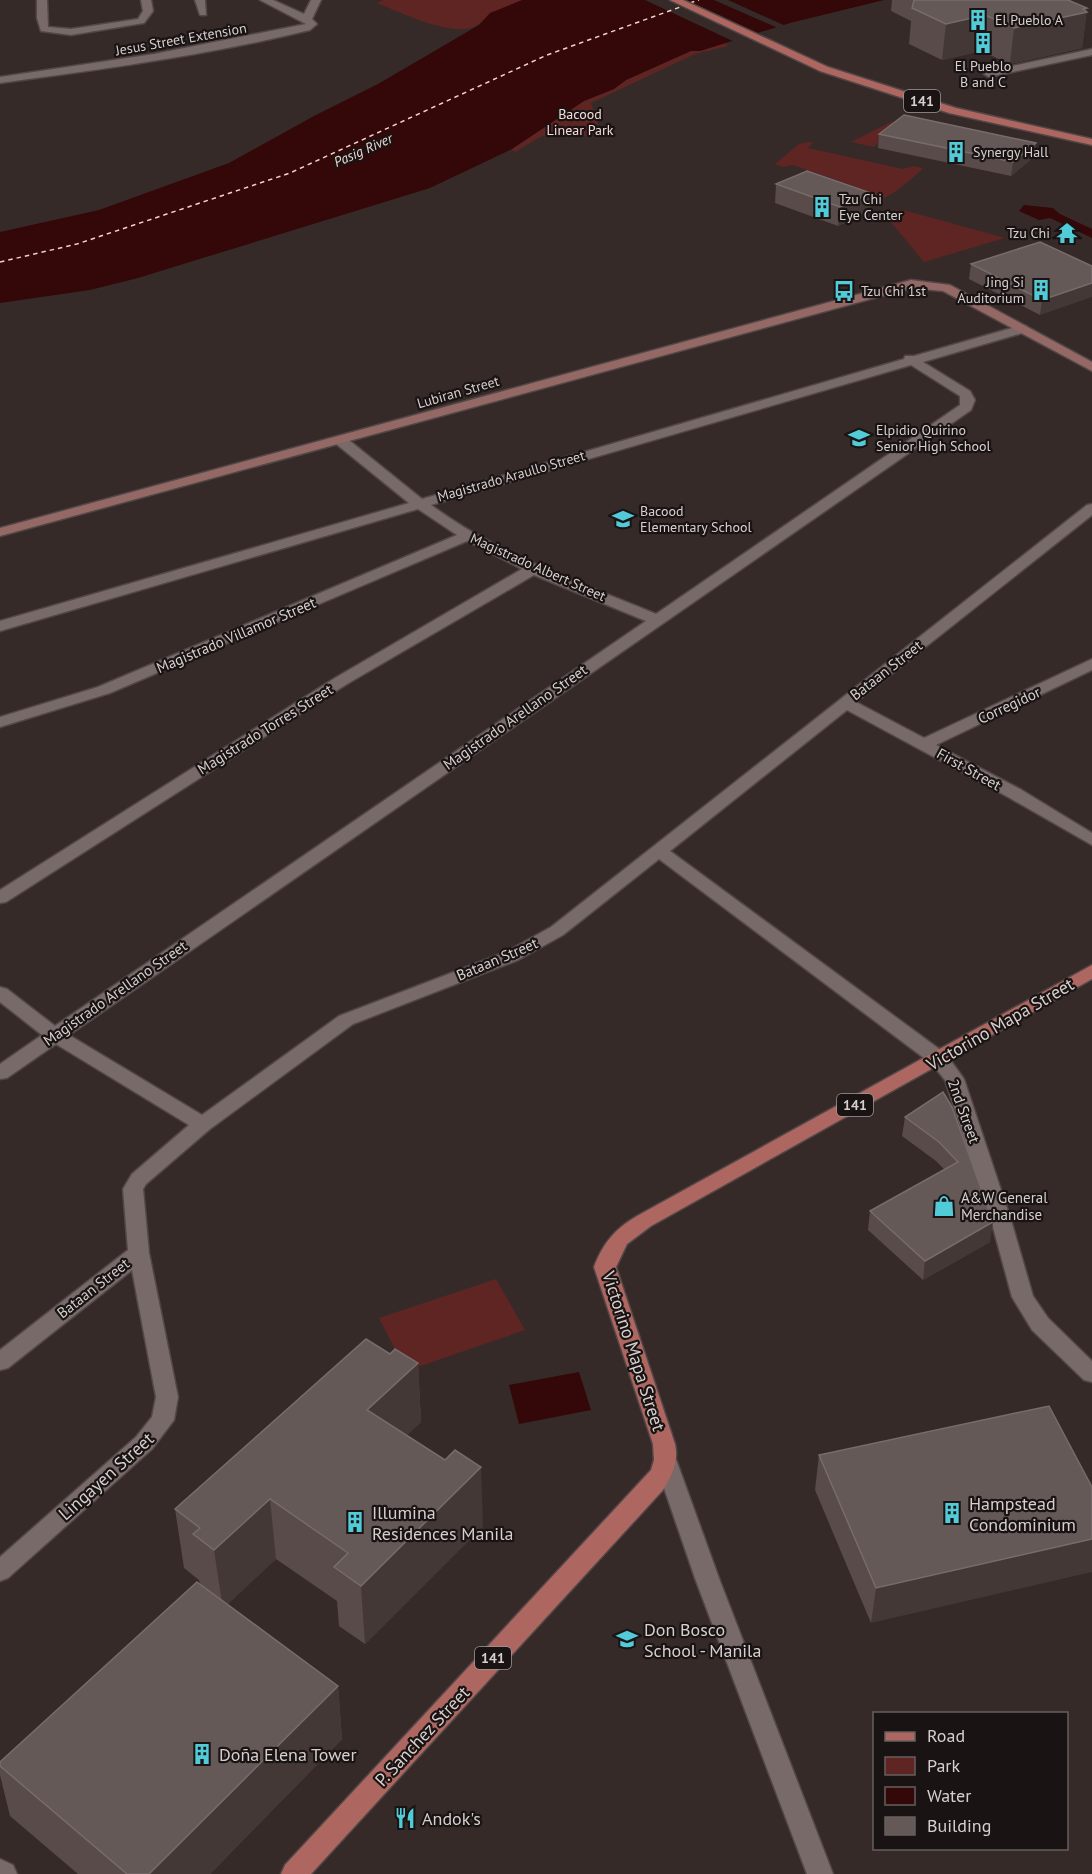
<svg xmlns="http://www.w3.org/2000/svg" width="1092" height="1874" font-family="'PT Sans',sans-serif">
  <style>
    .green { fill: #5e2523 }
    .water { fill: #340708 }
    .pier { fill: #362a28 }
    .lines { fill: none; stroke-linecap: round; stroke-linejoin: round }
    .ferry { stroke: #eed4d1; stroke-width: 1.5; stroke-dasharray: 4.5 4; stroke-linecap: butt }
    .street-casing { stroke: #514746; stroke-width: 3 }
    .secondary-casing { stroke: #514746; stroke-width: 3 }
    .primary-casing { stroke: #514746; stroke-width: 3 }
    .street { fill: #786a68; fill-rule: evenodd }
    .secondary { fill: #936865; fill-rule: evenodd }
    .primary { fill: #ae6661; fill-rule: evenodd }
    .wall { fill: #584b4a }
    .shaded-wall { fill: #443836 }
    .building { fill: #655958; stroke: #776c6b; stroke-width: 1.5 }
    .labels { text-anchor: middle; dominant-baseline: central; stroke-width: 4.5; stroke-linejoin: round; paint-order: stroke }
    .far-poi-label { font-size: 14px; fill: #d7cfce; stroke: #191413; text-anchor: start }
    .far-street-label { font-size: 14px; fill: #d7cfce; stroke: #191413 }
    .shield { fill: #191413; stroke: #9e9796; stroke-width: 1.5 }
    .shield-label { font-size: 14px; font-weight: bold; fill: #d7cfce }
    .far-park-label { font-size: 14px; fill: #f6dbd9; stroke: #191413 }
    .far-water-label { font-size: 14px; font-style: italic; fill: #eed4d1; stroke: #191413 }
    .street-label { font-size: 15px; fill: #d7cfce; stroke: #191413 }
    .poi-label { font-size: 15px; fill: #d7cfce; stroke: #191413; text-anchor: start }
    .near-street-label { font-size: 18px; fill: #d7cfce; stroke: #191413 }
    .near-poi-label { font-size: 18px; fill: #d7cfce; stroke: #191413; text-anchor: start }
  </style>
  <rect width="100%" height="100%" fill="#362a28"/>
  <!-- green -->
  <g class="green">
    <path d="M384 0H524L483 20C465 45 400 12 377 3Z"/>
    <path d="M725 43 728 46 695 54 591 103 598 123 595 133 588 136H542L515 152 512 149 584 101 614 89 626 80 691 51H700Z"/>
    <path d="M891 122 897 123 874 147 851 142Z"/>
    <path d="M810 142H813L808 148 903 169 914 166 922 168V170C907 181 882 211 864 194L867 191 793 165 783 167 775 164 799 144Z"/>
    <path d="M899 210 907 211 1005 238 924 262 886 216 888 213Z"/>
    <path d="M496 1279 525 1330 406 1371 379 1318Z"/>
  </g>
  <!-- water -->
  <g class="water">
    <path d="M522 0H884L790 23 700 51H691L626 80 614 89 584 101 512 149 430 188 138 278 90 290 0 303V232L99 210 229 163 314 116 378 84 479 25 490 13Z"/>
    <path d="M1024 205 1053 208 1060 214 1092 229V238L1050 218 1039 220 1019 211Z"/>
    <path d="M579 1372 591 1410 519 1424 509 1385Z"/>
  </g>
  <!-- pier -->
  <g class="pier">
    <path d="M645 0H685L762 35 737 43Z"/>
    <path d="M714 0H728L788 27 780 29Z"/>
  </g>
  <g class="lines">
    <!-- ferry -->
    <g class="ferry">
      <path d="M690 3 699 0"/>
      <path d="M0 262 77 244 290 173 547 55 683 6"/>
    </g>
    <defs>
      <g id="street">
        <path d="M37 0H47L48 27 71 29 138 19 143 11 141 0H151L153 11 144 23 71 35 41 31 37 18Z"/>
        <path d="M195 0H205L206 15H200Z"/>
        <path d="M260 0H273L304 14 311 0H321L312 19 317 24 310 30C209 55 104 69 0 83V77L154 54 306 24Z"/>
        <path d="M1092 49V55L989 77 984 74 989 71Z"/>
        <path d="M1022 325 1026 326 1028 329 1026 332 923 362 970 391 975 400 971 410 69 1035 202 1115 339 1016 506 952 551 927 1087 505 1092 504V515L856 702 924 738 1092 659V670L936 745 1020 789 1092 833V845L1008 797 847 710 670 851 946 1054 964 1079 1011 1220 1033 1296 1048 1318 1092 1361V1382L1084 1380 1032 1330 1012 1297 991 1220 945 1080 932 1064 659 859 563 935 518 960 353 1024 210 1129 146 1184 143 1189 149 1253 178 1397 174 1420 152 1449 8 1578 0 1581V1557L136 1437 152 1417 156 1397 132 1270 8 1368 0 1370V1350L128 1250 123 1189 132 1174 189 1125 56 1044 7 1078 0 1079V1064L42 1035 0 1002V987L7 989 55 1026 646 621 534 575 347 684 6 902 0 903V890L335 678 522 569 467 541 110 693 0 727V717L98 687 457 535 418 509 0 631V621L409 503 335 443 333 440 335 437H345L422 499 904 359 905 356H914ZM911 365 960 396V405L656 614C578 582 499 555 431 505Z"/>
        <path d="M666 1453 674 1456 677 1462 720 1581 833 1874H807L696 1581 655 1462 658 1456Z"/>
        <path d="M0 1859 13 1865 17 1874H0Z"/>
      </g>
      <path id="secondary" d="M911 280 950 285 1092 362V371L943 291 911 288 0 536V528Z"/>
      <g id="primary">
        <path d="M670 0H683L828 67 956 108 1092 139V145L949 113 820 71Z"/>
        <path d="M1092 965V979L651 1226 627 1244 616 1267 675 1444C679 1462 672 1475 663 1490L311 1874H281L285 1865 651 1470 654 1460 653 1444 594 1267C603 1243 615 1229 637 1216Z"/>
      </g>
    </defs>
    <!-- street casing -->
    <use href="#street" class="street-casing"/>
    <!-- secondary casing -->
    <use href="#secondary" class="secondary-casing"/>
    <!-- primary casing -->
    <use href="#primary" class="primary-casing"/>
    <!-- street -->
    <use href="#street" class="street"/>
    <!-- secondary -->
    <use href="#secondary" class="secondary"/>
    <!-- primary -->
    <use href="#primary" class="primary"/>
  </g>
  <!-- wall -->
  <g class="wall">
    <path d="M892 0H1068L1087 8 1082 48 1010 64 981 51 942 60 909 44 911 21 891 11Z"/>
    <path d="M879 134 1036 143 1034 157 1011 176 878 148Z"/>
    <path d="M776 184 871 193 869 212 838 226 775 203Z"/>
    <path d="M971 264 1092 266 1040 315 969 279Z"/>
    <path d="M943 1092 990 1242 923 1280 868 1230 870 1211 945 1170 936 1161 902 1136 905 1117Z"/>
    <path d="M390 1354 418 1363 421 1422 407 1435 483 1526 365 1644 339 1626 337 1601 276 1559 227 1604 338 1686 342 1739 210 1874H78L10 1816 0 1775V1762L200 1584 199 1580 184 1568 175 1509Z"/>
    <path d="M1049 1406 871 1623 815 1490 819 1455Z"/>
  </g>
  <!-- shaded-wall -->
  <g class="shaded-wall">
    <path d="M1087 8 1082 48 1010 64 1014 28Z"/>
    <path d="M985 15 981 51 942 60 946 24Z"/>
    <path d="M1036 143 1034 157 1011 176 1013 162Z"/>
    <path d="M871 193 869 212 838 226 840 207Z"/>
    <path d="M1092 283V297L1040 315 1042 300Z"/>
    <path d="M993 1222 990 1242 923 1280 925 1261Z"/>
    <path d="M418 1363 421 1422 372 1469 367 1410Z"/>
    <path d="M481 1467 483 1526 365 1644 361 1586Z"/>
    <path d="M270 1499 276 1559 223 1609 214 1550Z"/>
    <path d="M1092 1539V1572L871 1623 876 1588Z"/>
    <path d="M338 1686 342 1739 210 1874H149Z"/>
  </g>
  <!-- building -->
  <g class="building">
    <path d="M914 0H1068L1087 8 1083 9 1087 12 1014 28 985 15 946 24 912 8Z"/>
    <path d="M904 115 1036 143 1013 162 879 134Z"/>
    <path d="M807 171 871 193 840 207 776 184Z"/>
    <path d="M1040 242 1092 266V283L1042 300 971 264Z"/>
    <path d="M943 1092 952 1107 993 1222 925 1261 870 1211 958 1162 939 1142 905 1117Z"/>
    <path d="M366 1339 390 1354 395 1349 418 1363 367 1410 445 1460 455 1450 481 1467 361 1586 334 1567 348 1553 270 1499 214 1550 193 1534 200 1528 175 1509Z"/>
    <path d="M1049 1406 1092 1487V1539L876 1588 819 1455Z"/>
    <path d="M197 1582 338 1686 149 1874H127L0 1766V1762Z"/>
  </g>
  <!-- icons -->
  <defs>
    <symbol id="building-bare" viewBox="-9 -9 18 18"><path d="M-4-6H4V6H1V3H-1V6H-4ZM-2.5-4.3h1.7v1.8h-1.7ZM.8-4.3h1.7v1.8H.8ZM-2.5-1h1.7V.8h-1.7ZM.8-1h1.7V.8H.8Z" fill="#52cbd8" stroke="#191413" stroke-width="2.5" paint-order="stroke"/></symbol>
    <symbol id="temple-bare" viewBox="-9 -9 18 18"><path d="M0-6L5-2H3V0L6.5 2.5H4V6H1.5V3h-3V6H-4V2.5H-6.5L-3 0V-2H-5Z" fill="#52cbd8" stroke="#191413" stroke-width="2.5" paint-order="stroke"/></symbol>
    <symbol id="bus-bare" viewBox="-9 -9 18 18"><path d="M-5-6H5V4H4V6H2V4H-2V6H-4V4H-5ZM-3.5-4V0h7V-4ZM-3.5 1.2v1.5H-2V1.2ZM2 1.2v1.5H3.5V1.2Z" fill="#52cbd8" stroke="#191413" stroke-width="2.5" paint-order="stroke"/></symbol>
    <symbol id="school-bare" viewBox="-9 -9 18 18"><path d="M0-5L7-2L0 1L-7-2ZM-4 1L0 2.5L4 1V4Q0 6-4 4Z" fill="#52cbd8" stroke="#191413" stroke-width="2.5" paint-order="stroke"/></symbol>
    <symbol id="shop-bare" viewBox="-9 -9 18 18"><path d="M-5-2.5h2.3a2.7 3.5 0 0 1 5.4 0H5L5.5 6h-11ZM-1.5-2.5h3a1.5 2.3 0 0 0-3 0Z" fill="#52cbd8" stroke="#191413" stroke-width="2.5" paint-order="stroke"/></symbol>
    <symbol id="restaurant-bare" viewBox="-9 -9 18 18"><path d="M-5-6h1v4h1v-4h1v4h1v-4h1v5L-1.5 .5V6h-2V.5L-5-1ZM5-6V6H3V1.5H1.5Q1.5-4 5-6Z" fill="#52cbd8" stroke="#191413" stroke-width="2.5" paint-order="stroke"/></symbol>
  </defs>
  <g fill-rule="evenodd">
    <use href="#building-bare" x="963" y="5" width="30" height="30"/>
    <use href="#building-bare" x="968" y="28" width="30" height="30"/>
    <use href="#building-bare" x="941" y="137" width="30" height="30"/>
    <use href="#building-bare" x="807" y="192" width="30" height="30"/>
    <use href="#temple-bare" x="1052" y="218" width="30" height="30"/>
    <use href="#building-bare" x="1026" y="275" width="30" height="30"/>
    <use href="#bus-bare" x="829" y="276" width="30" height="30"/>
    <use href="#school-bare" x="844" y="423" width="30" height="30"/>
    <use href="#school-bare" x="608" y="504" width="30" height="30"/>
    <use href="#shop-bare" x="929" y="1191" width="30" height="30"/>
    <use href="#building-bare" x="937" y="1498" width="30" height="30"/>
    <use href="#building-bare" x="340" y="1507" width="30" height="30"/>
    <use href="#school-bare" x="612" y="1624" width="30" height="30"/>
    <use href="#building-bare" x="187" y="1739" width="30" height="30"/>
    <use href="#restaurant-bare" x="390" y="1803" width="30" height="30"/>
  </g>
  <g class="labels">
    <!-- far-poi labels -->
    <g class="far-poi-label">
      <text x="995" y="20">El Pueblo A</text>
      <text x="983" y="66" text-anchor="middle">El Pueblo<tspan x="983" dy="16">B and C</tspan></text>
      <text x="973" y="152">Synergy Hall</text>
      <text x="839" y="199">Tzu Chi<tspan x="839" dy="16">Eye Center</tspan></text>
      <text x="1050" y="233" text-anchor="end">Tzu Chi</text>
      <text x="1024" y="282" text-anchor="end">Jing Si<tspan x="1024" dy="16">Auditorium</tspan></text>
      <text x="861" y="291">Tzu Chi 1st</text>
      <text x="876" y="430">Elpidio Quirino<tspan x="876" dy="16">Senior High School</tspan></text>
      <text x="640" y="511">Bacood<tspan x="640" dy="16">Elementary School</tspan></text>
    </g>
    <!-- far-street labels -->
    <g class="far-street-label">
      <text transform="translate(181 39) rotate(-10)">Jesus Street Extension</text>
      <text transform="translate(458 392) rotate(-16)">Lubiran Street</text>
      <text transform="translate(511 476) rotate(-16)">Magistrado Araullo Street</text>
      <text transform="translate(538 567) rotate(24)">Magistrado Albert Street</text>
    </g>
    <!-- shield labels -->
    <g class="shield">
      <rect x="904" y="90" width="36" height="22" rx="4.5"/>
      <rect x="837" y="1094" width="36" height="22" rx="4.5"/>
      <rect x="475" y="1647" width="36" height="22" rx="4.5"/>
    </g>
    <g class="shield-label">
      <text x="922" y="101">141</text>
      <text x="855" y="1105">141</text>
      <text x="493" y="1658">141</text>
    </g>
    <!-- far-park labels -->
    <g class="far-park-label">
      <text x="580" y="114">Bacood<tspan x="580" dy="16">Linear Park</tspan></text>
    </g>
    <!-- far-water labels -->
    <g class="far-water-label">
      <text transform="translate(363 150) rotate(-24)">Pasig River</text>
    </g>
    <!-- street labels -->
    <g class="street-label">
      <text transform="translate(236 635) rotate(-23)">Magistrado Villamor Street</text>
      <text transform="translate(886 670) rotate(-38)">Bataan Street</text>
      <text transform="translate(1009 705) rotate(-25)">Corregidor</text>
      <text transform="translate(515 717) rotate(-35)">Magistrado Arellano Street</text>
      <text transform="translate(265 729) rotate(-32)">Magistrado Torres Street</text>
      <text transform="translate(969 769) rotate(29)">First Street</text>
      <text transform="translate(497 959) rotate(-23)">Bataan Street</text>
      <text transform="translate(115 993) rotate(-35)">Magistrado Arellano Street</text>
      <text transform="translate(964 1111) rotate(70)">2nd Street</text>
      <text transform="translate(93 1288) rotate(-38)">Bataan Street</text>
    </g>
    <!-- poi labels -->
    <g class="poi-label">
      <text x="961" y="1197">A&amp;W General<tspan x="961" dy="17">Merchandise</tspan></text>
    </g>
    <!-- near-street labels -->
    <g class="near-street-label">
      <text transform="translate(1000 1024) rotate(-30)">Victorino Mapa Street</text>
      <text transform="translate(634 1351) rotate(72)">Victorino Mapa Street</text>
      <text transform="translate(106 1476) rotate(-42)">Lingayen Street</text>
      <text transform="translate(422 1736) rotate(-47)">P. Sanchez Street</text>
    </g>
    <!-- near-poi labels -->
    <g class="near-poi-label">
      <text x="969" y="1503">Hampstead<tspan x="969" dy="21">Condominium</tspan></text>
      <text x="372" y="1512">Illumina<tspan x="372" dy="21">Residences Manila</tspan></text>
      <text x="644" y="1629">Don Bosco<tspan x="644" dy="21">School - Manila</tspan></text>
      <text x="219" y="1754">Doña Elena Tower</text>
      <text x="422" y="1818">Andok's</text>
    </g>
  </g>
  <!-- legend -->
  <rect x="873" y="1712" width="195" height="138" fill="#191413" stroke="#655f5e" stroke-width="1.5"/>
  <rect x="885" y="1732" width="30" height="9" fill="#ae6661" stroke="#655f5e" stroke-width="1.5"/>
  <text x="927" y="1742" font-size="18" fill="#d7cfce">Road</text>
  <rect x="885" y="1757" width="30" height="18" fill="#5e2523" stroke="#655f5e" stroke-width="1.5"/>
  <text x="927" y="1772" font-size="18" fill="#d7cfce">Park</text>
  <rect x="885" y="1787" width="30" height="18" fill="#340708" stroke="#655f5e" stroke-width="1.5"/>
  <text x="927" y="1802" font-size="18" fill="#d7cfce">Water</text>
  <rect x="885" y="1817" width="30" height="18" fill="#655958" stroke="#655f5e" stroke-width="1.5"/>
  <text x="927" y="1832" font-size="18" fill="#d7cfce">Building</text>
</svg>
